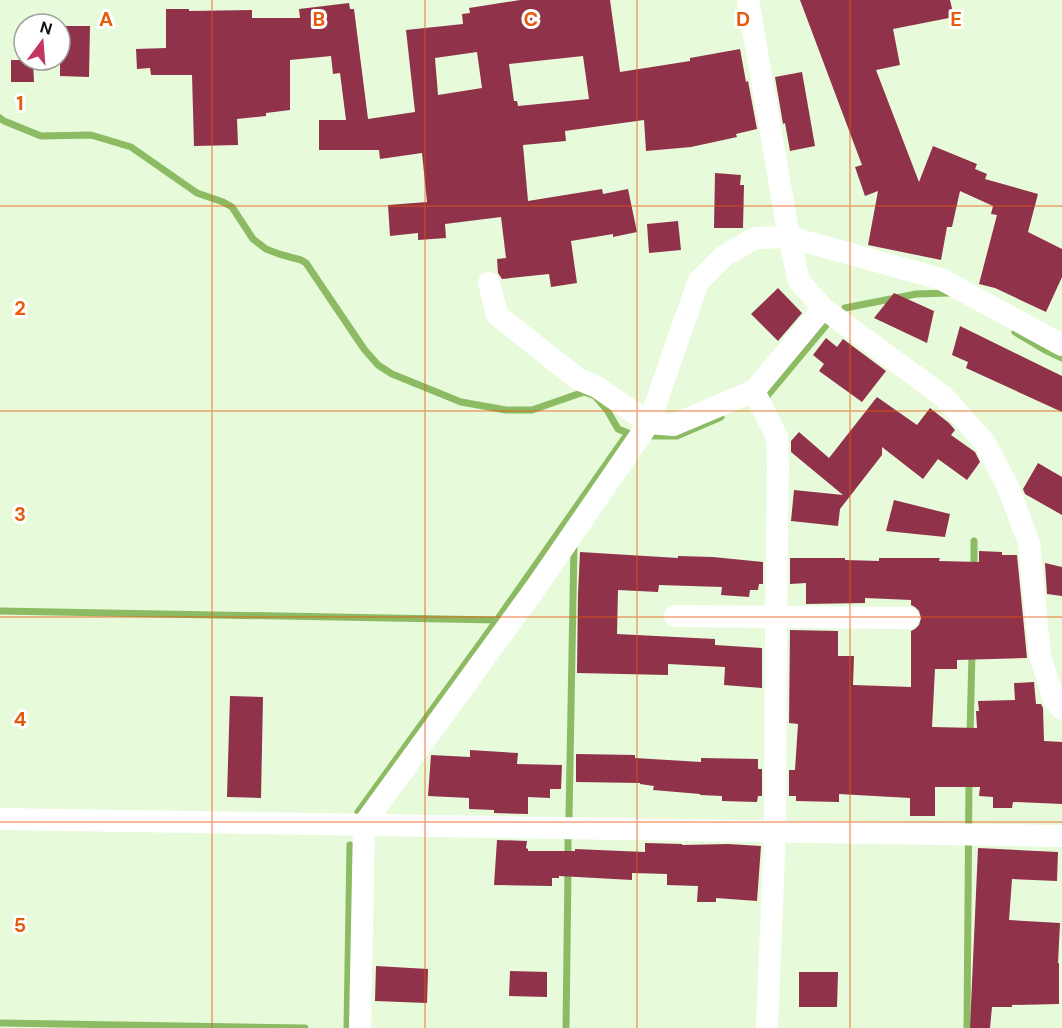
<svg xmlns="http://www.w3.org/2000/svg" width="1062" height="1028" font-family="'DM Sans',sans-serif">
  <style>
    .lines { fill: none; stroke-linecap: round; stroke-linejoin: round }
    .stream { stroke: #8cbb64; stroke-width: 7 }
    .building { fill: #8f324a; fill-rule: evenodd }
    .minor { stroke: #fff; stroke-width: 22 }
    .grid { fill: none; stroke: #e8590c; stroke-width: 1.5; stroke-opacity: 0.55 }
    .grid-label { font-size: 20px; text-anchor: middle; font-weight: bold; fill: #e8590c; stroke: #fff; stroke-width: 6; stroke-linejoin: round; paint-order: stroke }
  </style>
  <rect width="100%" height="100%" fill="#e7fada"/>
  <g class="lines">
    <!-- stream -->
    <g class="stream">
      <path d="M0 118 4 121 41 136 91 135 131 147 197 193 223 202 232 207 253 239 266 249 279 254 301 260 306 263 364 349 378 365 392 374 461 402 506 410H532L584 392 595 396 607 410 618 429 628 433 497 620 358 812"/>
      <path d="M845 308 916 294 949 293"/>
      <path d="M1015 332 1045 350 1062 358"/>
      <path d="M767 396 827 324"/>
      <path d="M653 436H677L721 417"/>
      <path d="M974 570V541"/>
      <path d="M0 611 497 620"/>
      <path d="M970 734 972 653"/>
      <path d="M569 817 574 544"/>
      <path d="M568 857V839"/>
      <path d="M0 1023 305 1028"/>
      <path d="M347 1028 350 845"/>
      <path d="M566 1028 568 869"/>
      <path d="M967 1028 969 779"/>
    </g>
  </g>
  <!-- building -->
  <g class="building">
    <path d="M520 0H610L620 72 690 61V58L740 49 746 82 748 81 757 129 736 134 737 137 691 147 646 151 644 120 565 131 566 141 523 145 528 201 602 189 603 194 628 189 637 232 613 237V234L571 241 577 283 551 287 549 274 502 279 498 273 497 259 506 258 501 217 445 224 446 238 418 240V233L390 236 388 205 427 202 422 153 380 159 379 150H319V120H346L340 73 333 74 331 56 290 60V110L266 113V116L237 119 238 145 194 146 192 75H151L150 68 137 69 136 49 166 48V9H189V11L252 10V18H300L299 9 349 3 350 9H354L368 119 415 112 406 30 463 24 462 14 470 13 469 8ZM477 52 482 88 438 95 435 58ZM583 56 589 99 518 106 517 101H514L509 64Z"/>
    <path d="M800 0H950L954 17 893 29 900 65 876 70 919 182 933 146 977 164 975 169 987 174 985 179 1038 194 1028 232 1062 249V277L1046 312 995 288 979 284 997 215 991 214 993 206 960 191 952 227H947L941 260 868 245 878 191 865 196 855 167 862 165Z"/>
    <path d="M60 26H90L89 77 60 76Z"/>
    <path d="M11 60H33L34 82H11Z"/>
    <path d="M802 72 815 146 790 151 785 123 783 124 775 77Z"/>
    <path d="M715 173 741 175 740 185H744L743 228H714Z"/>
    <path d="M678 221 681 250 649 253 647 224Z"/>
    <path d="M778 288 802 313 778 341 751 314Z"/>
    <path d="M894 293 934 311 927 343 874 318Z"/>
    <path d="M960 326 1062 376V412L966 368 968 362 952 355Z"/>
    <path d="M826 338 837 347 843 339 886 371 862 402 819 371 824 364 813 355Z"/>
    <path d="M877 397 917 425 930 408 949 423 955 430 951 435 975 452 980 462 967 480 938 459 923 479 882 447V455L840 509 838 526 791 521 794 490 843 495 791 452V441L799 432 829 458Z"/>
    <path d="M1038 463 1062 477V515L1025 494 1023 489Z"/>
    <path d="M894 500 950 514 945 537 886 531Z"/>
    <path d="M979 551 1002 552V555H1017L1027 658 957 660V669H935L932 727 977 728 976 711H979L978 701 1015 700 1014 683 1034 682 1036 704H1041L1043 708 1044 741 1062 742V804L1013 802 1012 808H993V797L979 796 980 787H935V816H910V798L839 794V802L796 801V796H789V770H795L798 724 789 723 790 630 838 631V656H854L853 685 911 687V631L915 629 919 625 921 618 919 611 915 607 911 605V600L865 598V603L806 604V583L790 584V558H845V560L879 561V558H940L939 561 979 562Z"/>
    <path d="M580 552 678 558V556L713 557 763 562V584H759L758 590H750L749 597 721 595 722 587 659 585 658 592 618 590 617 634 715 639V645L762 648V688L724 685 725 667 668 664V675L577 673 578 595Z"/>
    <path d="M1045 563 1062 567V596L1047 594Z"/>
    <path d="M230 696 263 697 261 798 227 797Z"/>
    <path d="M470 750 518 753 517 764 562 765 561 789H550V798L528 797V814L494 813V810L469 809V798L428 796 431 755 470 757Z"/>
    <path d="M576 754 635 755V758L701 762V758L758 759V769H762V796H758L757 802 722 801V796L700 795V794L653 790 654 786 640 784V783L576 782Z"/>
    <path d="M497 840 527 841 526 848 528 849V851H575V849L645 852V843L682 844V845L728 844 761 846 757 901 716 898V902H697L698 886 667 885V874L632 873V880L559 876V878H552V886L494 885Z"/>
    <path d="M978 848 1058 852 1057 881 1012 879 1009 920 1060 923 1058 963H1059V1004L1012 1005V1007H992L990 1028H970Z"/>
    <path d="M376 966 428 969 427 1003 375 1001Z"/>
    <path d="M510 971 547 972V997L509 996Z"/>
    <path d="M799 972H838L837 1007H799Z"/>
  </g>
  <g class="lines">
    <!-- minor -->
    <g class="minor">
      <path d="M748 0 789 237 799 281 823 308 944 397 985 443 1008 487 1029 543 1040 656 1054 700 1062 709"/>
      <path d="M489 283 497 315 578 379 597 387 649 423 673 425 754 391 823 308"/>
      <path d="M754 391 777 437 778 464 776 617 775 831 767 1026"/>
      <path d="M675 616 908 618"/>
      <path d="M0 819 1062 836"/>
      <path d="M360 1028 364 824 537 586 649 423 698 282 724 256 755 238 789 237 941 279 1062 345"/>
    </g>
  </g>
  <!-- grid -->
  <path class="grid" d="M212 0V1028M425 0V1028M637 0V1028M850 0V1028M0 206H1062M0 411H1062M0 617H1062M0 822H1062"/>
  <g class="grid-label">
    <text x="106" y="26">A</text>
    <text x="319" y="26">B</text>
    <text x="531" y="26">C</text>
    <text x="743" y="26">D</text>
    <text x="956" y="26">E</text>
    <text x="20" y="110">1</text>
    <text x="20" y="315">2</text>
    <text x="20" y="521">3</text>
    <text x="20" y="726">4</text>
    <text x="20" y="932">5</text>
  </g>
  <!-- north arrow -->
  <g transform="translate(42 42) rotate(16)"><circle r="28" fill="#ffffff" stroke="#9fa29d" stroke-width="1.5"/>
  <path d="M0-4.5L10 22L0 15L-10 22Z" fill="#c4355f"/>
  <text y="-9" font-size="16" font-weight="bold" text-anchor="middle" fill="#10160b">N</text>
  </g>
</svg>
